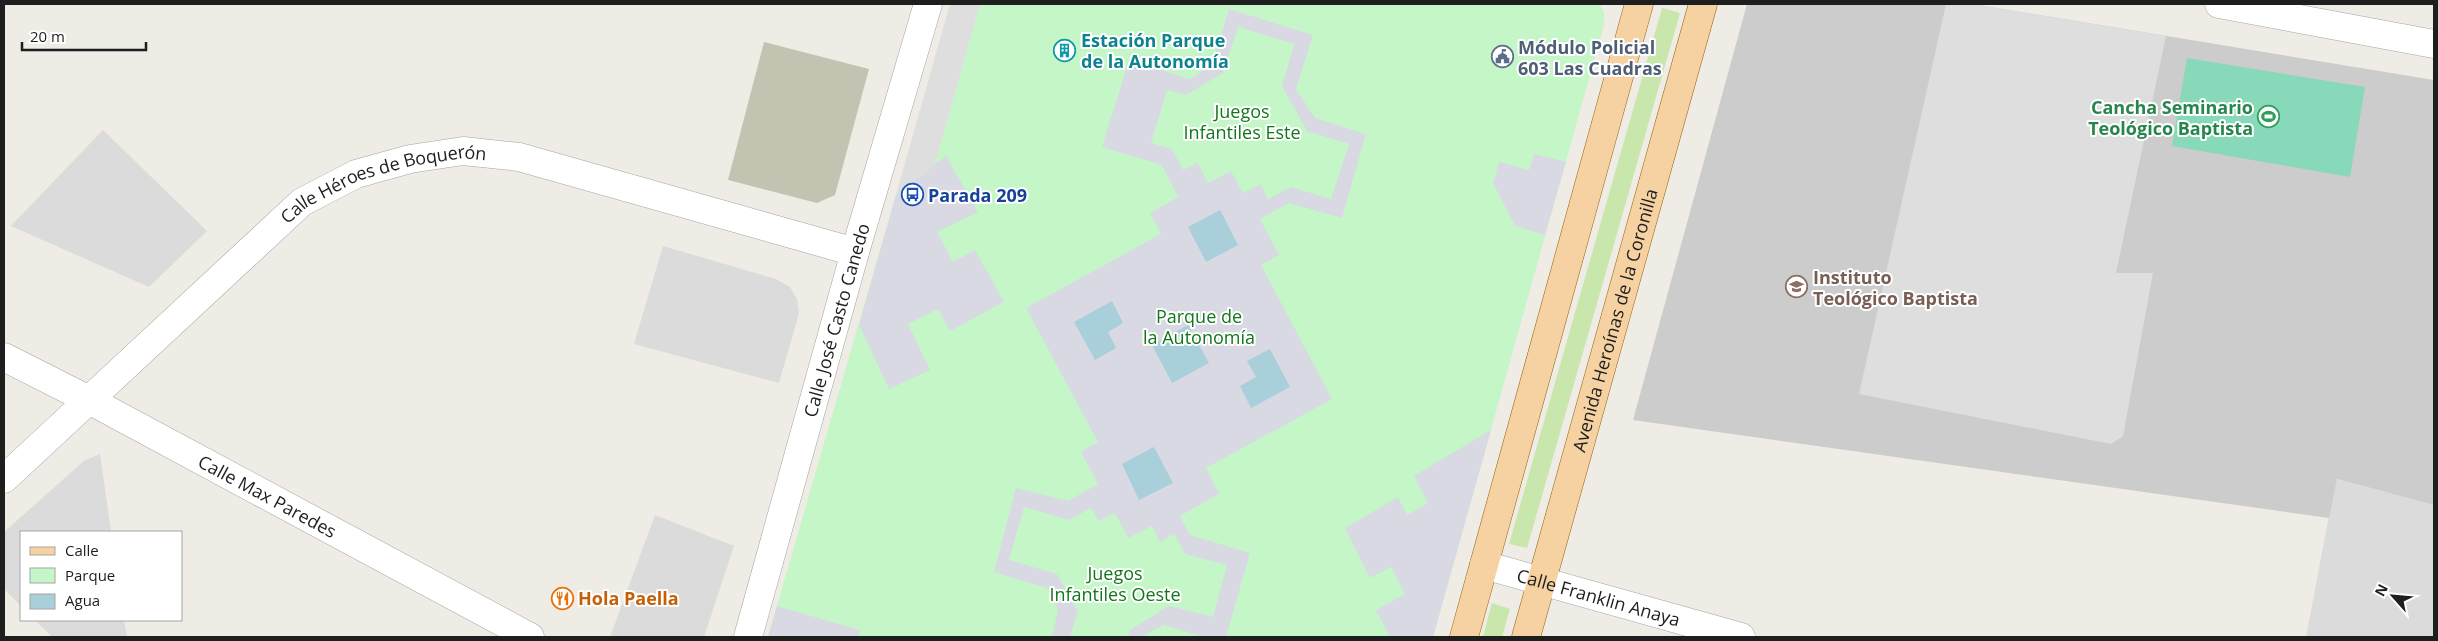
<svg xmlns="http://www.w3.org/2000/svg" width="2438" height="641" font-family="'Open Sans',sans-serif">
  <style>
    .residential { fill: #dcdbdb }
    .religious { fill: #ccc }
    .construction { fill: #c3c3b1 }
    .grass { fill: #c9e6ad }
    .park { fill: #c4f6c8 }
    .pitch { fill: #87d9b9 }
    .parking { fill: #dedede }
    .plaza { fill: #d9d9e4; fill-rule: evenodd }
    .water { fill: #a8cfda }
    .lines { fill: none; stroke-linecap: round; stroke-linejoin: round }
    .minor-casing { stroke: #a5a5a5; stroke-width: 29 }
    .primary-casing { stroke: #906308; stroke-width: 29 }
    .minor { stroke: #fff; stroke-width: 28 }
    .primary { stroke: #f6d2a2; stroke-width: 28 }
    .labels { text-anchor: middle; dominant-baseline: central; stroke-width: 4; stroke-linejoin: round; paint-order: stroke }
    .culture-label { font-size: 18px; font-weight: bold; fill: #0d838f; stroke: #fff; text-anchor: start }
    .service-label { font-size: 18px; font-weight: bold; fill: #4e5e75; stroke: #fff; text-anchor: start }
    .leisure-label { font-size: 18px; font-weight: bold; fill: #27864d; stroke: #fff; text-anchor: end }
    .park-label { font-size: 18px; fill: #12771a; stroke: #fff }
    .street-label { font-size: 18px; fill: #1e1e1e; stroke: #fff }
    .transit-label { font-size: 18px; font-weight: bold; fill: #164399; stroke: #fff; text-anchor: start }
    .education-label { font-size: 18px; font-weight: bold; fill: #785e54; stroke: #fff; text-anchor: start }
    .food-label { font-size: 18px; font-weight: bold; fill: #c56008; stroke: #fff; text-anchor: start }
  </style>
  <rect width="100%" height="100%" fill="#efebe5"/>
  <!-- residential -->
  <g class="residential">
    <path d="M103 130 207 231 149 287 11 226Z"/>
    <path d="M663 246 776 279 790 287 797 299 799 313 779 383 634 344Z"/>
    <path d="M100 454 111 532H21V606L4 589V532L84 461Z"/>
    <path d="M2336 479 2434 505V637H2306Z"/>
    <path d="M655 515 734 546 704 637H610Z"/>
    <path d="M35 620H124L127 637H52Z"/>
  </g>
  <!-- religious -->
  <path class="religious" d="M1747 4H1972L2434 80V505L2337 479 2329 518 1633 420Z"/>
  <!-- construction -->
  <path class="construction" d="M764 42 869 69 835 195 817 203 728 180Z"/>
  <!-- grass -->
  <g class="grass">
    <path d="M1662 8 1680 13 1527 548 1509 544Z"/>
    <path d="M1492 603 1510 609 1502 637H1483Z"/>
  </g>
  <!-- park -->
  <path class="park" d="M980 4H1600L1604 13V25L1433 637H768L896 195 935 164Z"/>
  <!-- pitch -->
  <path class="pitch" d="M2187 58 2365 87 2350 177 2172 146Z"/>
  <!-- parking -->
  <g class="parking">
    <path d="M950 4H980L935 164 896 195Z"/>
    <path d="M1946 4H1972L2166 36 2116 273H2153L2123 436 2111 444 1859 394Z"/>
  </g>
  <!-- plaza -->
  <g class="plaza">
    <path d="M1229 9 1313 35 1296 89 1315 118 1366 134 1342 218 1289 203 1260 219 1279 255 1261 265 1332 399 1206 468 1219 494 1180 516 1190 535 1250 553 1226 637H1203L1164 625 1146 634 1145 637H1128L1130 630 1169 606 1213 617 1227 565 1185 554 1174 534 1160 542 1152 526 1128 538 1115 513 1099 521 1091 508 1069 520 1024 507 1009 560 1057 574 1078 612 1070 637H1052L1058 610 1047 588 994 572 1016 488 1068 501 1098 484 1081 452 1098 442 1026 308 1161 234 1150 213 1178 197 1162 165 1102 147 1129 60 1190 79 1212 65ZM1238 27 1294 44 1282 86 1307 131 1349 144 1331 199 1291 187 1268 199 1261 184 1243 193 1231 171 1208 183 1198 163 1183 170 1172 149 1151 143 1167 90 1186 95 1223 73Z"/>
    <path d="M1534 154 1566 162 1545 235 1515 226 1493 183 1499 162 1529 170Z"/>
    <path d="M946 156 978 212 937 232 953 262 975 250 1004 302 950 331 938 309 908 324 930 370 889 389 859 325 896 195Z"/>
    <path d="M1491 430 1433 637H1390L1376 610 1405 594 1391 567 1370 578 1345 528 1398 497 1407 515 1428 503 1414 476Z"/>
    <path d="M777 606 860 630 858 637H768Z"/>
  </g>
  <!-- water -->
  <g class="water">
    <path d="M1220 210 1238 245 1206 262 1188 227Z"/>
    <path d="M1112 301 1123 323 1108 332 1116 348 1095 360 1074 322Z"/>
    <path d="M1188 325 1209 363 1172 383 1152 345Z"/>
    <path d="M1270 349 1290 387 1251 408 1240 386 1256 377 1247 361Z"/>
    <path d="M1154 447 1173 483 1139 500 1122 464Z"/>
  </g>
  <g class="lines">
    <defs>
      <g id="minor">
        <path d="M2219 4 2434 44"/>
        <path id="s1" d="M4 357 89 400 530 637"/>
        <path id="s2" d="M4 479 302 202 356 174 410 159 463 151 519 157 855 252"/>
        <path id="s3" d="M1484 565 1741 637"/>
        <path id="s4" d="M748 637 855 252 928 4"/>
      </g>
      <g id="primary">
        <path d="M1464 637 1639 4"/>
        <path id="s5" d="M1526 637 1703 4"/>
      </g>
    </defs>
    <!-- minor casing -->
    <use href="#minor" class="minor-casing"/>
    <!-- primary casing -->
    <use href="#primary" class="primary-casing"/>
    <!-- minor -->
    <use href="#minor" class="minor"/>
    <!-- primary -->
    <use href="#primary" class="primary"/>
  </g>
  <!-- icons -->
  <defs>
    <symbol id="building-ring" viewBox="-11 -11 22 22"><circle r="9.5" fill="#fff" stroke="#0f9aa8" stroke-width="1.5"/><path d="M-4-6H4V6H1V3H-1V6H-4ZM-2.5-4.3h1.7v1.8h-1.7ZM.8-4.3h1.7v1.8H.8ZM-2.5-1h1.7V.8h-1.7ZM.8-1h1.7V.8H.8Z" fill="#0f9aa8"/></symbol>
    <symbol id="civic-ring" viewBox="-11 -11 22 22"><circle r="9.5" fill="#fff" stroke="#5c6f8a" stroke-width="1.5"/><path d="M-.6-6.5H3V-4.5H.6V-3L4-1V1h2V6H-6V1h2V-1L-.6-3ZM-1.2 2.5V6h2.4V2.5Z" fill="#5c6f8a"/></symbol>
    <symbol id="stadium-ring" viewBox="-11 -11 22 22"><circle r="9.5" fill="#fff" stroke="#2e9e5b" stroke-width="1.5"/><path d="M0-5a6.5 5 0 1 0 0 10a6.5 5 0 1 0 0-10ZM-3.5-1.8h7v3.6h-7Z" fill="#2e9e5b"/></symbol>
    <symbol id="bus-ring" viewBox="-11 -11 22 22"><circle r="9.5" fill="#fff" stroke="#1a4fb4" stroke-width="1.5"/><path d="M-5-6H5V4H4V6H2V4H-2V6H-4V4H-5ZM-3.5-4V0h7V-4ZM-3.5 1.2v1.5H-2V1.2ZM2 1.2v1.5H3.5V1.2Z" fill="#1a4fb4"/></symbol>
    <symbol id="university-ring" viewBox="-11 -11 22 22"><circle r="9.5" fill="#fff" stroke="#8d6e63" stroke-width="1.5"/><path d="M0-5L7-2L0 1L-7-2ZM-4 1L0 2.5L4 1V4Q0 6-4 4Z" fill="#8d6e63"/></symbol>
    <symbol id="restaurant-ring" viewBox="-11 -11 22 22"><circle r="9.5" fill="#fff" stroke="#e8710a" stroke-width="1.5"/><path d="M-5-6h1v4h1v-4h1v4h1v-4h1v5L-1.5 .5V6h-2V.5L-5-1ZM5-6V6H3V1.5H1.5Q1.5-4 5-6Z" fill="#e8710a"/></symbol>
  </defs>
  <g fill-rule="evenodd">
    <use href="#building-ring" x="1052" y="38" width="25" height="25"/>
    <use href="#civic-ring" x="1490" y="44" width="25" height="25"/>
    <use href="#stadium-ring" x="2256" y="104" width="25" height="25"/>
    <use href="#bus-ring" x="900" y="182" width="25" height="25"/>
    <use href="#university-ring" x="1784" y="274" width="25" height="25"/>
    <use href="#restaurant-ring" x="550" y="586" width="25" height="25"/>
  </g>
  <g class="labels">
    <!-- culture labels -->
    <g class="culture-label">
      <text x="1081" y="40">Estación Parque<tspan x="1081" dy="21">de la Autonomía</tspan></text>
    </g>
    <!-- service labels -->
    <g class="service-label">
      <text x="1518" y="47">Módulo Policial<tspan x="1518" dy="21">603 Las Cuadras</tspan></text>
    </g>
    <!-- leisure labels -->
    <g class="leisure-label">
      <text x="2253" y="107">Cancha Seminario<tspan x="2253" dy="21">Teológico Baptista</tspan></text>
    </g>
    <!-- park labels -->
    <g class="park-label">
      <text x="1242" y="111">Juegos<tspan x="1242" dy="21">Infantiles Este</tspan></text>
      <text x="1199" y="316">Parque de<tspan x="1199" dy="21">la Autonomía</tspan></text>
      <text x="1115" y="573">Juegos<tspan x="1115" dy="21">Infantiles Oeste</tspan></text>
    </g>
    <!-- street labels -->
    <g class="street-label">
      <text stroke="none"><textPath href="#s2" startOffset="491">Calle Héroes de Boquerón</textPath></text>
      <text stroke="none"><textPath href="#s4" startOffset="329">Calle José Casto Canedo</textPath></text>
      <text stroke="none"><textPath href="#s5" startOffset="329">Avenida Heroínas de la Coronilla</textPath></text>
      <text stroke="none"><textPath href="#s1" startOffset="298">Calle Max Paredes</textPath></text>
      <text stroke="none"><textPath href="#s3" startOffset="119">Calle Franklin Anaya</textPath></text>
    </g>
    <!-- transit labels -->
    <g class="transit-label">
      <text x="928" y="195">Parada 209</text>
    </g>
    <!-- education labels -->
    <g class="education-label">
      <text x="1813" y="277">Instituto<tspan x="1813" dy="21">Teológico Baptista</tspan></text>
    </g>
    <!-- food labels -->
    <g class="food-label">
      <text x="578" y="598">Hola Paella</text>
    </g>
  </g>
  <!-- border -->
  <rect width="2438" height="641" fill="none" stroke="#1e1e1e" stroke-width="10"/>
  <!-- legend -->
  <rect x="20" y="531" width="162" height="90" fill="#ffffff" stroke="#a5a5a5"/>
  <rect x="30" y="547" width="25" height="8" fill="#f6d2a2" stroke="#a5a5a5"/>
  <text x="65" y="556" font-size="15" fill="#1e1e1e">Calle</text>
  <rect x="30" y="568" width="25" height="15" fill="#c4f6c8" stroke="#a5a5a5"/>
  <text x="65" y="581" font-size="15" fill="#1e1e1e">Parque</text>
  <rect x="30" y="594" width="25" height="15" fill="#a8cfda" stroke="#a5a5a5"/>
  <text x="65" y="606" font-size="15" fill="#1e1e1e">Agua</text>
  <!-- north arrow -->
  <g transform="translate(2393 596) rotate(297)" stroke="#ffffff" stroke-width="4" paint-order="stroke">
  <path d="M0-4L9 19L0 12L-9 19Z" fill="#1e1e1e"/>
  <text y="-8" font-size="14" font-weight="bold" text-anchor="middle" fill="#1e1e1e">N</text>
  </g>
  <!-- scale -->
  <path d="M22 42v8h124v-8" fill="none" stroke="#1e1e1e" stroke-width="2.5"/>
  <text x="30" y="42" font-size="15" fill="#1e1e1e" stroke="#ffffff" stroke-width="4" paint-order="stroke">20 m</text>
</svg>
